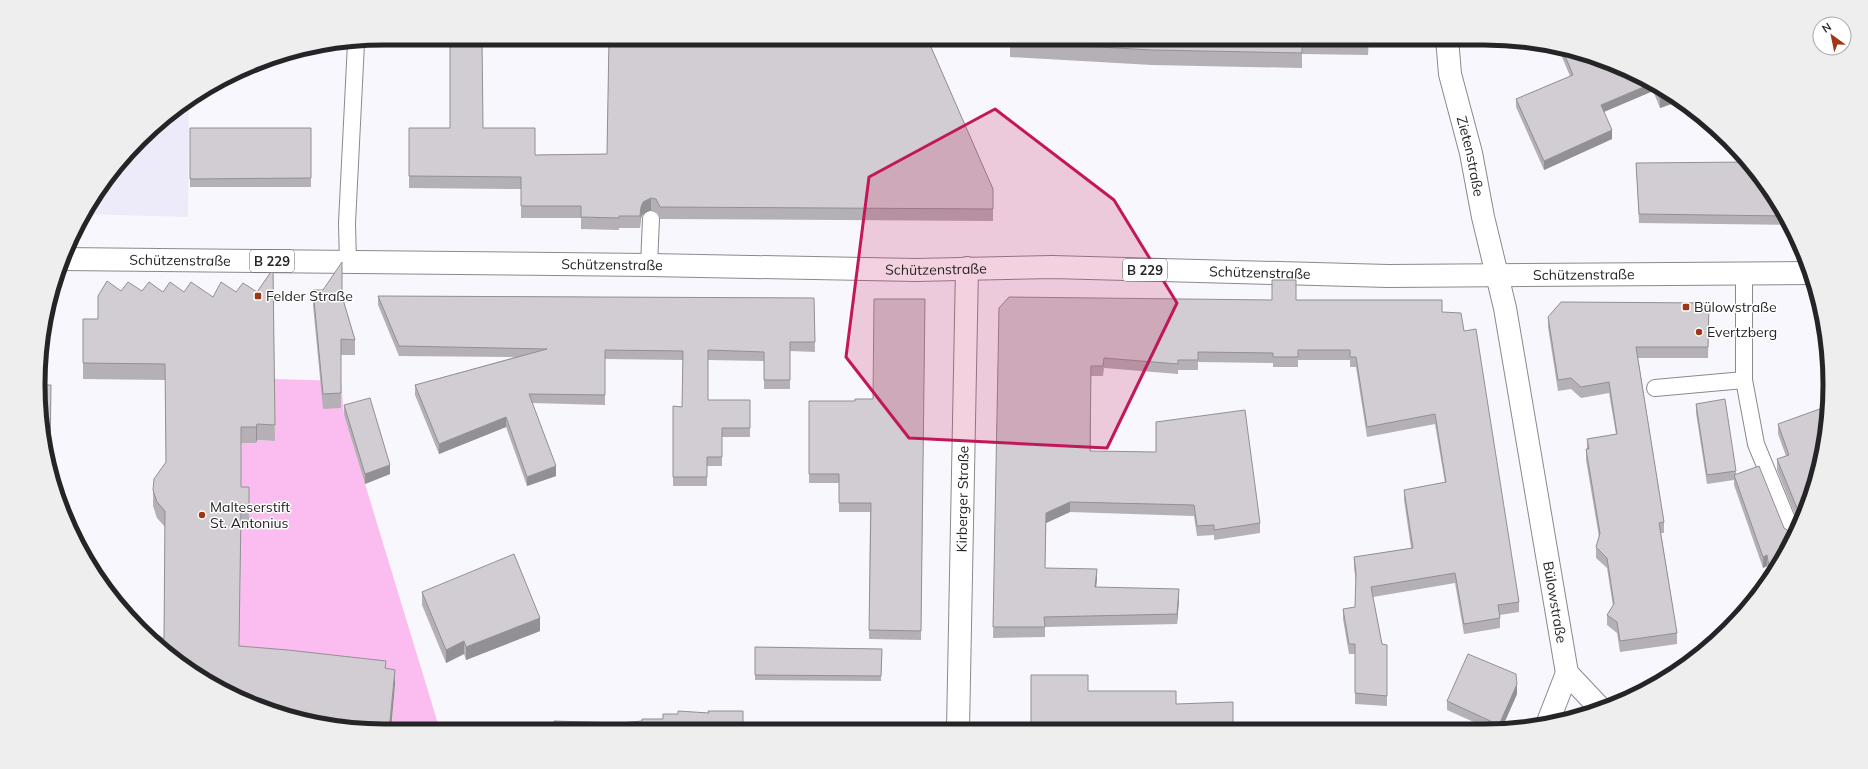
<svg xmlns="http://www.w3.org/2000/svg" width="1868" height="769" font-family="Mulish,sans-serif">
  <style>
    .built { fill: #edebf9 }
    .green { fill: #fbbdef }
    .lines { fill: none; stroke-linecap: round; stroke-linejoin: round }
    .lane-casing { stroke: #8a898f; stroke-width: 18 }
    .street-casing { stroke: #8a898f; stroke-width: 24 }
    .primary-casing { stroke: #8a898f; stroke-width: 24 }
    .lane { stroke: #fff; stroke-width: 16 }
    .street { stroke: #fff; stroke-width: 22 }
    .primary { stroke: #fff; stroke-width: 22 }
    .wall { fill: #b4b0b5 }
    .shaded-wall { fill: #929094 }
    .building { fill: #d1cdd3; stroke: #929094 }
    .marked { fill: #c2185b; fill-opacity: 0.2; stroke: #c2185b; stroke-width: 3; stroke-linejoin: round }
    .poi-dot { fill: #9e3617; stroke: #fff; stroke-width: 1.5 }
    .labels { text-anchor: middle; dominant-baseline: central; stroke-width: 3; stroke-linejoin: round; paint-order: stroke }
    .shield { fill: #fff; stroke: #666668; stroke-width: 1 }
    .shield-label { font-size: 13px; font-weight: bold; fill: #252527 }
    .street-label { font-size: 14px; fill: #252527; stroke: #fff }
    .poi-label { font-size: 14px; fill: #252527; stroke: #fff; text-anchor: start }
    .rim { fill: none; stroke: #252527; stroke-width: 5 }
  </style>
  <rect width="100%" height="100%" fill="#f7f7fd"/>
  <!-- built -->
  <path class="built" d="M189 100 188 217 83 214 156 124Z"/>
  <!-- green -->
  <path class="green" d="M274 379 341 381 344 415 439 727 392 722 395 686 239 669 241 528H249L241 503V443H256L257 440 275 441Z"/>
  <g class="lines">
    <defs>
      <g id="lane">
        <path d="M348 263 347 223 356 43"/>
        <path d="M649 265 651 219"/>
        <path d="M1744 273V380L1756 444 1793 534"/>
        <path d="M1655 388 1744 380"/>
      </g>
      <g id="street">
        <path id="s1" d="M1447 38 1450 74 1471 153 1483 217 1505 308 1567 673 1599 707"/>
        <path d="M1548 722 1567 673"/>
        <path id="s2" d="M958 729 967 268"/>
      </g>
      <g id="primary">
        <path id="s3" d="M63 259 649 265 916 270 1052 267 1388 276 1810 273"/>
      </g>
    </defs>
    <!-- lane casing -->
    <use href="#lane" class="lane-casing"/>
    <!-- street casing -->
    <use href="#street" class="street-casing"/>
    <!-- primary casing -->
    <use href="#primary" class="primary-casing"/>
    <!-- lane -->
    <use href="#lane" class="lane"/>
    <!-- street -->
    <use href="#street" class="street"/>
    <!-- primary -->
    <use href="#primary" class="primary"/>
  </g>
  <!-- wall -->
  <g class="wall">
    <path d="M583 38H927L993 189V221L660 219 656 211 651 210 643 214 641 218 640 228H619V230L581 229V218H521V189L409 188V128H483L535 155 607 154 609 43H583Z"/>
    <path d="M1010 38H1369L1368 55 1302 54V68L1152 65 1010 57Z"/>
    <path d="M1559 50 1595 56 1657 84 1680 101 1660 108 1653 91 1604 112 1612 139 1544 170 1516 107V99L1570 76Z"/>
    <rect x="190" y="128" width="121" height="59"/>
    <path d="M1636 163 1758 173 1790 225 1639 223Z"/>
    <path d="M273 269 275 441 257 440 256 443H241V487L249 503V528H241L239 646 386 668 395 686 164 639 165 527 157 518 153 506V490L166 462 165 380 83 379V319H98L121 291 184 292 213 297 236 292H257Z"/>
    <path d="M313 290 342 296 355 340V355H341V408L323 409 313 305Z"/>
    <path d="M378 296 814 298 815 352 790 351V389H764V361L708 360V400H750V437H722V466H707V486H673V406L682 407 683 360 605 359V405L532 403 556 476 527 486 506 427 439 454 415 395V385L515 357 399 356 378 305Z"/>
    <path d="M925 299 921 640 869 639 870 512H839V483H809V401H855L873 399Z"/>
    <path d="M1296 300 1442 312 1464 331 1519 602V612L1500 615V628L1464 634 1455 583 1373 597 1382 644 1387 645V706L1355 704V654H1349L1343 619V609L1355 607 1356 582 1354 568V557L1411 548 1404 500V490L1445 483 1435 424 1367 437 1356 367H1350V360H1298V367H1273V363L1198 362V370H1178V374L1104 368 1103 376H1091V451L1260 523V533L1214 540V535L1197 536 1194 516 1070 512 1046 523 1045 568 1097 579 1096 587 1179 600 1177 624 1045 627V637L993 638 999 308Z"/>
    <path d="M1709 303 1708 358H1638L1664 522V533H1661L1677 633V644L1620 652 1617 633 1607 625V615L1613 606 1607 568 1596 558V547L1599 537 1586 460V449H1587V439L1616 434 1609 393 1581 398 1571 389 1558 391 1548 327V317Z"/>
    <path d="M51 385 50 467 45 452Z"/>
    <path d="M1696 404 1736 471V474L1784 528 1792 533 1771 577 1769 580 1767 566 1763 568 1734 485V480L1707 484 1696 413Z"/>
    <path d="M344 405 390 474 365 484 344 415Z"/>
    <path d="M1778 424 1812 496 1798 522 1777 470V459L1786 456 1778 434Z"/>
    <path d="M422 592 540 631 466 660 464 654 446 663 422 605Z"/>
    <path d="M755 647 882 649 881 681 755 680Z"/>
    <path d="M1031 675 1088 691 1176 704 1233 729H1031Z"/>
    <path d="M1517 694 1502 728H1487L1447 710V701Z"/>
  </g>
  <!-- shaded-wall -->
  <g class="shaded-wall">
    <path d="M1653 83V91L1601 113V105Z"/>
    <path d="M1671 95 1680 101 1660 108V99Z"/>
    <path d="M1612 130V139L1544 170V161Z"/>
    <path d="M651 198V210L643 214 641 218 640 228 641 207 643 202Z"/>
    <path d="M506 417V427L439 454V444Z"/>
    <path d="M257 424V440L256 443V427Z"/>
    <path d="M390 465V474L365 484V474Z"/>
    <path d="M556 466V476L527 486V477Z"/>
    <path d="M1070 502V512L1046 523V513Z"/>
    <path d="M1767 555V566L1763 568V557Z"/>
    <path d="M1097 569V579L1095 597V587Z"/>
    <path d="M1179 589V600L1177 624V614Z"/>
    <path d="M540 618V631L466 660V647Z"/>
    <path d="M464 641V654L446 663V650Z"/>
    <path d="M395 670V686L391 731H389Z"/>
    <path d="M1517 684V694L1502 728H1499V725Z"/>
  </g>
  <!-- building -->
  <g class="building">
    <path d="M450 38H482L483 128H535V155L607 154 609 38H927L993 189V209L660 207 656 199 651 198 643 202 641 207 640 216H619V218L581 217V206H521V177L409 176V128H450Z"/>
    <path d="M1010 38H1369L1368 40 1302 39V53L1152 50 1010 42Z"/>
    <path d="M1563 51 1595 56 1653 83 1601 105 1612 130 1544 161 1516 99 1573 75Z"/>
    <path d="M1653 83 1657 84 1671 95 1660 99Z"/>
    <path d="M190 128H311V178L190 179Z"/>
    <path d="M1748 162 1758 173 1785 216 1639 214 1636 163Z"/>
    <path d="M342 262V296L355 340 341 339V393L323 394 313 290H323Z"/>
    <path d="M273 269 275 425 257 424 256 427H241V487H249V512H241L239 646 288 650 386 661 385 668 395 670 389 731H384L273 713 173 659 144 631 146 627 164 639 165 511 157 502 153 490 154 479 166 462 165 364 83 363V319H98V296L107 281 121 291 128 282 142 291 149 282 163 292 170 282 184 292 191 282 213 297 221 282 236 292 243 283 257 292Z"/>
    <path d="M1272 280H1296V300H1442V312L1461 313 1464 331 1476 329 1519 602 1498 605 1500 618 1464 624 1455 573 1371 587 1382 644 1387 645V696L1355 693V644H1349L1343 609 1355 607 1356 573 1354 557 1413 548 1404 490 1446 482 1435 414 1367 427 1356 357H1350V350H1298V357H1273V353L1198 352V360H1178V364L1104 358 1103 366H1091L1090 451 1156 452V422L1245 410 1260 523 1214 530V525L1197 526 1194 505 1070 502 1046 513 1045 568 1097 569 1095 587 1179 589 1177 614 1044 617 1045 627H993L999 308 1009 297 1272 300Z"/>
    <path d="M378 296 814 298 815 342H790V380H764V352L708 350V400H750V428H722V457H707V477H673V406L682 407 683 351 605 350V395L529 394 556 466 527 477 506 417 439 444 415 385 547 349 399 346Z"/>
    <path d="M874 299H925L921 631 869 630 871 503H839V474H809V401H855V399H873Z"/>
    <path d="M1561 302 1709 303 1708 347H1636L1664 522 1659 523 1677 633 1620 641 1617 622 1607 615 1614 604 1607 558 1596 547 1600 533 1586 449H1589L1587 439 1617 434 1609 382 1581 387 1571 378 1558 380 1548 317Z"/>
    <path d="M42 385H51L50 455 47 456V457L45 452Z"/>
    <path d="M370 398 390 465 365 474 344 405Z"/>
    <path d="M1725 399 1736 471 1707 475 1696 404Z"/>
    <path d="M1828 406 1827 430 1812 496 1801 518 1777 459 1789 455 1778 424Z"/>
    <path d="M1759 466 1784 528 1792 533 1794 532 1771 578 1767 555 1763 557 1734 475Z"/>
    <path d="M514 554 540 618 466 647 464 641 446 650 422 592Z"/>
    <path d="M755 647 882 649 881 676 755 675Z"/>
    <path d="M1468 654 1516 674 1517 684 1499 725 1447 701Z"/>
    <path d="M1680 666 1658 681 1656 680 1668 669Z"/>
    <path d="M1031 675H1088V691H1176V704L1233 702V729H1156V725L1031 723Z"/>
    <path d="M678 711 709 713 708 711H743V730L554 731V721L620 723 642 721V719H663V714H678Z"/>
  </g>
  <!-- marked area -->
  <path class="marked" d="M995 109 1114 200 1177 303 1107 448 909 438 846 357 869 177Z"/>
  <!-- markers -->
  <g class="poi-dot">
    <rect x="254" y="292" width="8" height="8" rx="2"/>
    <rect x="1682" y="303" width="8" height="8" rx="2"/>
    <circle cx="1699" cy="332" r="4"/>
    <circle cx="202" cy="515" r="4"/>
  </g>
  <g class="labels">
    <!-- shield labels -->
    <g class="shield">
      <rect x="250" y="250" width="44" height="22" rx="3"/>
      <rect x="1123" y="259" width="44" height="22" rx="3"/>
    </g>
    <g class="shield-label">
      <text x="272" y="261">B 229</text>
      <text x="1145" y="270">B 229</text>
    </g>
    <!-- street labels -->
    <g class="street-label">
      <text stroke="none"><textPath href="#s1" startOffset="121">Zietenstraße</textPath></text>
      <text stroke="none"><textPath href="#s3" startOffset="117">Schützenstraße</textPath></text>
      <text stroke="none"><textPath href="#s3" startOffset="549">Schützenstraße</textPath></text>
      <text stroke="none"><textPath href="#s3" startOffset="873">Schützenstraße</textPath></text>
      <text stroke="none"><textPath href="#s3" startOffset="1197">Schützenstraße</textPath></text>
      <text stroke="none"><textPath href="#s3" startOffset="1521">Schützenstraße</textPath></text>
      <text stroke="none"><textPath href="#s2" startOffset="230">Kirberger Straße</textPath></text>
      <text stroke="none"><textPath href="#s1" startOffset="575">Bülowstraße</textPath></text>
    </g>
    <!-- poi labels -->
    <g class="poi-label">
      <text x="266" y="296">Felder Straße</text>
      <text x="1694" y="307">Bülowstraße</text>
      <text x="1707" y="332">Evertzberg</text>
      <text x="210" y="507">Malteserstift<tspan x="210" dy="16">St. Antonius</tspan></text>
    </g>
  </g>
  <!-- crop -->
  <path d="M0 0H1868V769H0ZM384 45H1484A339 339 0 0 1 1823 384V385A339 339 0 0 1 1484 724H384A339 339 0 0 1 45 385V384A339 339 0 0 1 384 45Z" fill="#eee" fill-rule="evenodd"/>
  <path class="rim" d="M384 45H1484A339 339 0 0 1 1823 384V385A339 339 0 0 1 1484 724H384A339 339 0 0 1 45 385V384A339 339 0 0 1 384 45Z"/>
  <!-- north arrow -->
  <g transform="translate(1832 36) rotate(327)"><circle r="19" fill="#ffffff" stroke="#a8a8a9"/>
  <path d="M0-3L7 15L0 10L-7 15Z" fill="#9e3617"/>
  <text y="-6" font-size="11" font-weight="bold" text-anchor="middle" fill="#252527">N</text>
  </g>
</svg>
